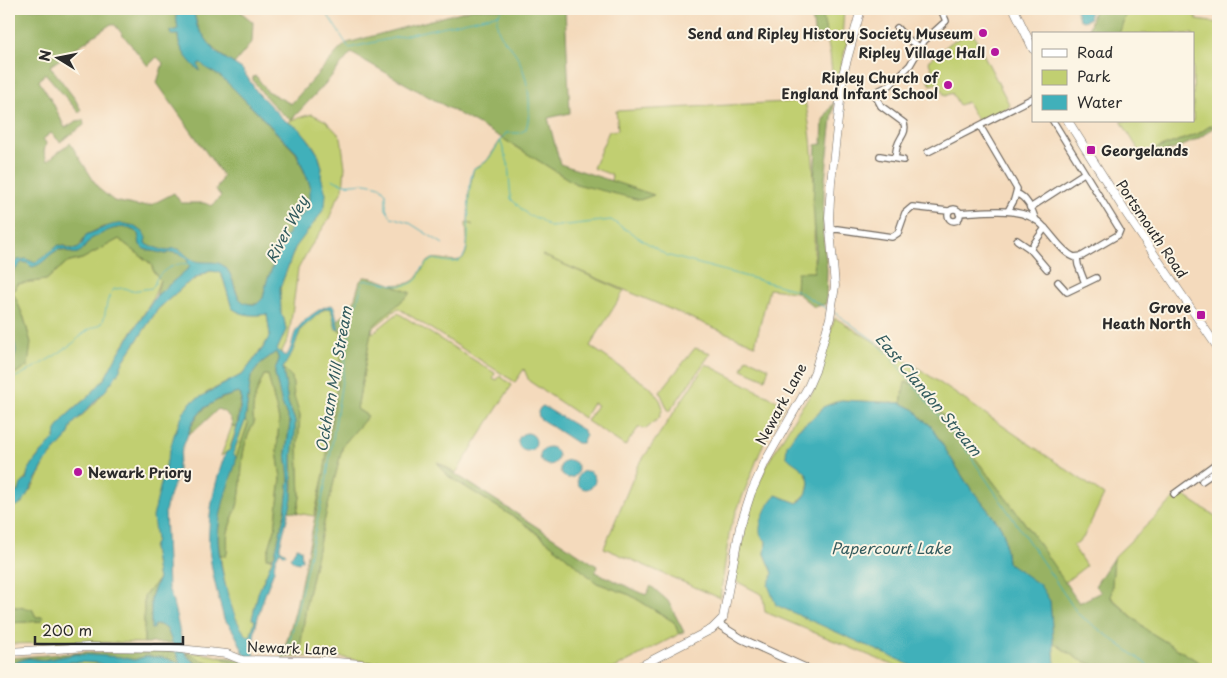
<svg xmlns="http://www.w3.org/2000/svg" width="1227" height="678" font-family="'Playpen Sans',sans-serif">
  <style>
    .green { fill: #c1cf71; stroke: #767d4e }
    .forest { fill: #98b263; stroke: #626e47; fill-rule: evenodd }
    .water { fill: #40b0ba; stroke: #366e72; fill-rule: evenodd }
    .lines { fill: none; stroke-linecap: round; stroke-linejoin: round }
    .stream { stroke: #40b0ba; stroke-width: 1 }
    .minor-casing { stroke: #71685e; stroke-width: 8 }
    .tertiary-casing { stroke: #71685e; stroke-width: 9 }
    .secondary-casing { stroke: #71685e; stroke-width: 9 }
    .minor { stroke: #fff; stroke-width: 5.5 }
    .tertiary { stroke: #fff; stroke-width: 7 }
    .secondary { stroke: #fff; stroke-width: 8 }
    .poi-dot { fill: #b5179e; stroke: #fcf5e5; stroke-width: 2 }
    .labels { text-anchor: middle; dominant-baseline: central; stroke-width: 4; stroke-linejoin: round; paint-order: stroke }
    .poi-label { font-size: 14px; font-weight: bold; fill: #2b2b2b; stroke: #fcf5e5; text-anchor: end }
    .street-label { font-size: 14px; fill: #2b2b2b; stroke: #fcf5e5 }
    .water-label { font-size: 15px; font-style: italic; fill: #325a5d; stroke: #fcf5e5 }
  </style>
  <rect width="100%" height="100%" fill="#fcf5e5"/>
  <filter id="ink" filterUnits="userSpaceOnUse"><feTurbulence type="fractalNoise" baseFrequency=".02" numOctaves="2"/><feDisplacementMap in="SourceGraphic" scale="10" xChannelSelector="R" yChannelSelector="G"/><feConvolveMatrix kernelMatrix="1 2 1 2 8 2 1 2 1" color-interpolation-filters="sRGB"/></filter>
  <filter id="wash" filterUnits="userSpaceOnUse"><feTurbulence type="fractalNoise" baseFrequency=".0096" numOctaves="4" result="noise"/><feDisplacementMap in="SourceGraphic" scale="20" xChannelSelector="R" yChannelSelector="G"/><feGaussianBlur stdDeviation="1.12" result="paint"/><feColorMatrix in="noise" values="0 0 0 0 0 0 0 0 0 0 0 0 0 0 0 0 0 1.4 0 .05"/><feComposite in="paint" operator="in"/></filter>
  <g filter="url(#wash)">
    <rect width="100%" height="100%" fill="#f4dabc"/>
    <!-- green -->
    <g class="green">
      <path d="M821 9H844L842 40 847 41 838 81 833 82 830 54Z"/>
      <path d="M1127 9H1192L1197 20 1218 23V123L1210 126 1198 134 1141 154 1121 121H1193V34H1119Z"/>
      <path d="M972 32 1010 106 978 122 967 102 959 105 952 93 945 96 937 83 931 85 926 76 933 71 928 61 953 41Z"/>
      <path d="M805 101C817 158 814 214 814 272L797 273 796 292 769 289 755 345 542 255 624 291 590 346 651 388 660 400 663 408 659 418 646 429 639 427 625 446 587 421 597 405 593 403 584 418 529 381 524 369 515 382 398 308 372 329 373 333 398 313 495 373 493 378 497 380 500 376 512 385 456 473 438 462 448 476 525 524 557 549 597 583 630 595 674 622 679 634 613 669H409L333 656 299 657 307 599 324 522 343 445 368 416 357 409 372 327 410 293 389 285C396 284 403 285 409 283 421 279 422 262 433 259 442 257 458 265 464 257 470 247 466 233 466 222L473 225 468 222 469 192 474 168 486 162 502 138 576 184 653 195 611 181 612 175 593 168 609 131 618 130 616 111Z"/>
      <path d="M312 114 326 121 341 137 345 167 343 189 335 203 329 219 309 249 298 269 290 329 288 339 281 353 277 350 286 330 284 319 281 314 280 288 295 248 326 194C324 188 321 182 321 175 321 173 322 169 322 167 318 148 306 133 289 123L291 120Z"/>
      <path d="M119 239 151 264 154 272 160 279C152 309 131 329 117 356 111 366 108 376 100 385 89 397 76 405 66 417 60 423 58 429 55 437 52 445 40 452 35 460 28 470 25 483 17 492L9 489V373H16L31 343 24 318 13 292 17 284 46 280 66 263 82 259Z"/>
      <path d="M210 271 219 272 223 278 232 308C244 315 254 316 267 314L270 335 269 339 243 374 206 393 179 422 163 475 160 489 156 540 153 548 158 580 144 596V643L85 642 9 644V623L42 621V617H36L32 609 9 606V506L10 507 23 499 32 488 46 461 68 436 72 425 96 402 118 373 124 360 158 309 185 285Z"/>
      <path d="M328 307 331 308 336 329 345 332 324 474 314 516 297 513 300 497 298 446 300 415 294 396 292 377 283 368 301 329 306 323Z"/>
      <path d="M835 318 921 370 1104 495 1083 538 1073 546 1086 566 1064 583 1024 522 937 408 916 385 906 382 901 403 841 400 823 407 818 414 798 429 804 470 809 480 807 493 797 503 776 495 761 535 766 541 765 554 773 573 919 669H902L765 612 763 595 734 580 752 498 769 461 800 409 813 392 814 380Z"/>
      <path d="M695 348 711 353 669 412 660 392Z"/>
      <path d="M747 358 769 368 765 379 742 369Z"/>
      <path d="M706 364 785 405 762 447 730 528 720 598 604 548 638 466Z"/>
      <path d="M264 375H268L279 420 277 451 281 477 275 529 266 558H272C271 567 265 575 262 584 258 595 255 607 252 619L255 620 251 636H248C229 623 224 578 220 555L226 556C229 548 226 540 228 532 230 521 237 510 239 499 244 470 238 451 254 423 250 406 257 390 264 375Z"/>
      <path d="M245 421 248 423 236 460 233 453Z"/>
      <path d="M232 426 237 427 229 451 221 456Z"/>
      <path d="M1180 493 1218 518V669H1210L1148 631 1111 597 1114 557Z"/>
      <path d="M1053 643 1078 659 1104 669H1064L1055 664Z"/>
      <path d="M185 652C202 654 228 654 239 669H222L208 662 195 658Z"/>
      <path d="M71 662 99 663 105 666 125 667 131 669H19L28 666H50Z"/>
    </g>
    <!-- forest -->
    <g class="forest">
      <path d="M9 9H175L178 29 170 32 171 34 178 35C178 49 188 59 198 69V64L201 63 206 68 221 77 232 87 296 153 310 185 311 198 309 203 289 209 295 221 297 212 310 206 296 221 282 243 267 281 263 298 257 304H245L242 302C234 292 235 279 227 270 218 258 206 265 194 261 188 259 184 253 179 249L165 251 147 245 132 225 103 227 86 235C78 247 80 254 63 245L35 263 28 260 14 264 9 270ZM111 24 115 25 148 66 157 57 163 63 157 83 223 176 216 190 221 196 212 206 204 203H181L174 193 151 205 138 206 114 201 99 189 70 143 47 161 44 152 46 143 43 139 51 133 60 142 84 125 83 120 76 121 65 128 53 103 39 81 45 73 79 113 81 110 75 99 50 66Z"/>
      <path d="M193 9H241L242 13 253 22 252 42 234 64C209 48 199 37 193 9Z"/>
      <path d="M472 9H565L570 113 548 118 560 164 654 195 640 200 576 184 502 138 351 53 325 84 291 120C276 110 263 95 253 80V77L256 76 267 91 291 104 339 50 347 43Z"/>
      <path d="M811 9H821L828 41 811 44 814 31Z"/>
      <path d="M1094 9H1127L1119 34 1088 33Z"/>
      <path d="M834 102 824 188 823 234 827 269 826 304 814 307 796 292 797 272H814L816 244 813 203 816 145 822 144 823 120Z"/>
      <path d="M1218 123V125C1211 128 1206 134 1199 138 1181 148 1162 154 1143 157L1141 154 1198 134 1210 126Z"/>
      <path d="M124 227 131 229 138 233 140 245 144 249 166 254 170 252 181 254 187 260 190 267 156 296 160 280 154 272 151 264 119 239 82 259 66 263 46 280 17 284 13 292 24 318 31 343 28 366 16 373H9V365C18 357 17 343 9 333V274L15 270 22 262 27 263 30 266 58 250C65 249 71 255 77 253 83 251 85 246 88 242 96 232 112 228 124 227Z"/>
      <path d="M364 277C378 277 396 287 411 293L372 327 357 409 368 416 343 445 324 522 307 599 299 657 282 658 295 612 324 474 345 333 339 330 337 321 352 308 360 281Z"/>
      <path d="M276 352 279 360 275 369V374L282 404 290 423 286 452 289 479 285 513 275 554 272 558H266L275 529 281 478 277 451 279 420 268 375H264C257 390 250 406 254 423 238 451 244 470 239 499 237 510 230 521 228 532 226 540 229 548 226 556L220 555C212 516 235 461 248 424L245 421 251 376 262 362Z"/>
      <path d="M283 368 292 377 294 396 300 415 298 446 300 497 297 513 289 511 293 487 292 455 295 421 288 403Z"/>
      <path d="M905 382 916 385 937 408 1024 522 1079 603 1101 592 1095 586 1114 557 1111 598 1148 631 1210 669H1104L1078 659 1053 642 1050 601 1007 562 1004 535 1001 527 966 482 930 425 922 419 915 410 901 403Z"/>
      <path d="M238 393 241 395 237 427 232 426C231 416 227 413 218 409L199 427 188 434C199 407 212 401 238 393Z"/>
      <path d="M437 462 597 566 595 572 646 595 651 586 668 601 684 632 679 634 674 622 630 595 597 583 557 549 525 524 448 476Z"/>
      <path d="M158 580 151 597V629L154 625C166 623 170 633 173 643H144V596Z"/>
      <path d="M9 606 32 609 36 617H43L42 621 9 623Z"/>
      <path d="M152 651H176L181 663 144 657 134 660 77 654 43 660 28 658 15 662 11 669H9V658L86 652 149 653Z"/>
      <path d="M185 652C197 659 210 663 222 669 205 669 195 665 185 652Z"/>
      <path d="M219 656 247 661 249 669H239L236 666Z"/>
      <path d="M264 665 314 666V669H265Z"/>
    </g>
    <!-- water -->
    <g class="water">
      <path d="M175 9H193L197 26 215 52 242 69 257 92 284 120 300 129 308 139 318 154 322 168 321 176 326 194 325 206 320 215 295 248 280 288 281 314 284 319 286 330 277 350 285 356 287 355C292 348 292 340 295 333 299 323 322 305 332 305L334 307 339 330 336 329 331 308 324 309 301 329 292 353 283 368 288 403 295 421V432L292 455V499L280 546V549L286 553 285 555 280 551C278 555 275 559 275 562 274 564 275 569 273 573 264 597 244 645 259 669H249C244 653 236 631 224 619 218 596 211 571 209 547 207 516 215 481 226 452L229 451C236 434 242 414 241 395L238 393 221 398 204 408 193 421 183 447 178 464V476L171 490 165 511 168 588C174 602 177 621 181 637 182 642 183 648 185 652 189 661 199 665 207 669H163L161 666 154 667 152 669H131L125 667 105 666 99 663 71 662 50 666H28L19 669H11L15 662 28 658 43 660 77 654 120 657 134 660 147 656C152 658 158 656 164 658 170 659 173 662 180 663L167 629 158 624 154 625 153 629H151V597L158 580 153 548 156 540 153 517 163 475 174 435 184 412 191 402 243 374 263 348 270 335 267 314C255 316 242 316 232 308L223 278 219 272 210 271 199 276 185 285 158 309 124 360 118 373 106 390 72 425 68 436 46 461 23 502 17 506 10 507 9 489 17 492 19 491 21 484 26 480 28 471 35 460 55 438 56 430 66 416 90 395 105 378 116 357 156 296 190 267 187 260 181 254 170 252 166 254 144 249 140 245 138 233C125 224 114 227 101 234 98 236 94 237 91 239 86 244 84 251 77 253 70 255 65 247 58 250 48 254 44 265 32 267L27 263 22 262 15 270 9 274V270L18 260 26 259 35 263 59 245C66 246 74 253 80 247 83 244 84 238 86 235 108 227 121 216 143 232L146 238 145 243 147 245 166 251C183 243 182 257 196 261 206 264 217 259 225 267 239 281 230 307 257 304L263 298 267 281 282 243 296 221 309 207 297 212 292 226H287L284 224V220L287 210 308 204 310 200V185L297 153 232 87 221 77 206 68 201 63 198 64 200 71C190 63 178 49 178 35H171L170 32 178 29ZM276 352 279 360 275 369V374L282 404 290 423 286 452 289 479 285 513 275 554 258 593 252 619 255 620 251 635 248 636C231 624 217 556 218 535 219 519 223 501 228 486 230 478 235 468 236 460 236 456 235 456 233 453L245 421 251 376 262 362Z"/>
      <path d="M1076 9H1089L1090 14 1089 19 1083 21 1079 19Z"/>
      <path d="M9 333C17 343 19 356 9 365L12 344 9 339Z"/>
      <path d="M841 400 901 403 915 410 922 419 930 425 966 482 1001 527 1004 535 1007 562 1040 585 1050 601 1055 664 1064 669H919L776 605 768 585 773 573 765 554 766 541C763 538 760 535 760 531 759 522 769 499 776 495L797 503C809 497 814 478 802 469 797 464 791 462 786 456L787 445 798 429 818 414 823 407Z"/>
      <path d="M543 406 583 430 586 435 582 443H577L539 418 538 412 540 408Z"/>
      <circle cx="527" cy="442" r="9"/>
      <circle cx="549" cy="456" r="9"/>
      <circle cx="569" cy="469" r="9"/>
      <circle cx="586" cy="480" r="9"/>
      <path d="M297 547 301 549 302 560 299 563 295 562 290 558Z"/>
    </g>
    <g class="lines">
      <!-- stream -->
      <g class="stream">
        <path d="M324 9 349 48 499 14"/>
        <path d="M500 140 508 163 511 199 529 216 538 218 550 227 611 220 666 255 796 290 829 310"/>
        <path d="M332 179C347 187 348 184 364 183 369 183 375 185 380 186L386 193V209L391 217 408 222 443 244"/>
        <path d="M835 313 875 341 889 355 964 447 1078 614 1153 669"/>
        <path d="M9 400C16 394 10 388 9 381 29 370 50 360 69 346 76 342 80 335 87 331 91 328 97 327 101 324 107 318 104 299 114 289L125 288 131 291 152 288 155 283 156 279C165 268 176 262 190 264"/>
        <path d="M285 656 294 624 326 482 351 324 363 281C379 277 403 295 418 278 418 277 421 270 421 270 424 265 429 262 433 259 441 260 457 266 463 257 473 246 464 189 474 168 492 163 495 146 506 133H520L526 129C533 106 528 77 517 56 511 45 497 37 497 23 496 18 500 13 502 9"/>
      </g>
    </g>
  </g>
  <g filter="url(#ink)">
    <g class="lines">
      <defs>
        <g id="minor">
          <path d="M897 28 907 39 920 47"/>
          <path d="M841 92 874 93 890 85 910 65 924 41 946 21 941 9"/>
          <path d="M874 93 881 106 904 123C907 132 901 136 898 144 896 148 896 153 895 158"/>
          <path d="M980 126 1017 189 1014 200 1008 211"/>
          <path d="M928 152 1033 98"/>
          <path d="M880 156 903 160"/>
          <path d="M1017 194C1025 196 1033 210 1035 218"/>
          <path d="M1030 208 1084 173"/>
          <circle cx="954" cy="215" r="6"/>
          <path d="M959 213C986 212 1024 204 1044 227 1053 236 1062 252 1074 257L1082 256 1118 235 1120 230 1053 121"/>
          <path d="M830 230 837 229 892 237 898 233 905 213 912 207 948 211"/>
          <path d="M1017 240 1030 249 1047 269"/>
          <path d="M1030 249 1045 228"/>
          <path d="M1077 258 1078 265 1085 283"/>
          <path d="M1058 282 1067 292 1096 278"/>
          <path d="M1202 481 1218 470"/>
          <path d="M1174 494 1218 462"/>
        </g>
        <path id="tertiary" d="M718 624 742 639 808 669"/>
        <g id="secondary">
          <path d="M1014 9 1033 49"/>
          <path d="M1068 121 1128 216 1218 348"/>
          <path d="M9 652 88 647 170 648 227 654 242 660 325 661 361 664 396 669"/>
          <path d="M635 669 712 629 723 618 740 527 751 493 765 462 808 387 815 371 830 318 835 286 829 218 831 182 843 74 861 9"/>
        </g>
      </defs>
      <!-- minor casing -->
      <use href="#minor" class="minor-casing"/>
      <!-- tertiary casing -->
      <use href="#tertiary" class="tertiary-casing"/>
      <!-- secondary casing -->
      <use href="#secondary" class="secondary-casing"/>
      <!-- minor -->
      <use href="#minor" class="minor"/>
      <!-- tertiary -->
      <use href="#tertiary" class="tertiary"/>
      <!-- secondary -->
      <use href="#secondary" class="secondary"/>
    </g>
  </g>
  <!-- markers -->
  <g class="poi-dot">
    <circle cx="983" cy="33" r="5"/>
    <circle cx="995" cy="52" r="5"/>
    <circle cx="948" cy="85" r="5"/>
    <rect x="1086" y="145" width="10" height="10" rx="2.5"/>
    <rect x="1196" y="310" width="10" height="10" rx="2.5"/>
    <circle cx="78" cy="472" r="5"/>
  </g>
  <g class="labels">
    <!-- poi labels -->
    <g class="poi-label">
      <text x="973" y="33">Send and Ripley History Society Museum</text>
      <text x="985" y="52">Ripley Village Hall</text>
      <text x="938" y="77">Ripley Church of<tspan x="938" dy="16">England Infant School</tspan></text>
      <text x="1101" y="150" text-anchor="start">Georgelands</text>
      <text x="1191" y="307">Grove<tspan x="1191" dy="16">Heath North</tspan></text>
      <text x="88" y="472" text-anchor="start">Newark Priory</text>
    </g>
    <!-- street labels -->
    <g class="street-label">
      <text transform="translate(1152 229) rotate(56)">Portsmouth Road</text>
      <text transform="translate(781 404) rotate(-62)">Newark Lane</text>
      <text transform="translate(292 648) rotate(2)">Newark Lane</text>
    </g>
    <!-- water labels -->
    <g class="water-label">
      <text transform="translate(286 229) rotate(-62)">River Wey</text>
      <text transform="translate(333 379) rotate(-80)">Ockham Mill Stream</text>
      <text transform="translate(929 394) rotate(50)">East Clandon Stream</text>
      <text x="891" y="547">Papercourt Lake</text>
    </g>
  </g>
  <!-- margin -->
  <rect width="1227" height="678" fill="none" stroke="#fcf5e5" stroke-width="30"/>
  <!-- legend -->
  <rect x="1032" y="32" width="162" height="90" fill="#fcf5e5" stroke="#a8a49b"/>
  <rect x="1042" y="49" width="25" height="8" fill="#ffffff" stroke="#a8a49b"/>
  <text x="1077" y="58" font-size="15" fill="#2b2b2b">Road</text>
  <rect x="1042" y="70" width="25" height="15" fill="#c1cf71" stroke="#a8a49b"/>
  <text x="1077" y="82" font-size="15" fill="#2b2b2b">Park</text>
  <rect x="1042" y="95" width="25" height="15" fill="#40b0ba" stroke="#a8a49b"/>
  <text x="1077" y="108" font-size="15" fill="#2b2b2b">Water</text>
  <!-- north arrow -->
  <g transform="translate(58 58) rotate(280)" stroke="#fcf5e5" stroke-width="4" paint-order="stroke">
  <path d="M0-4L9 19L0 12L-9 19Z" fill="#2b2b2b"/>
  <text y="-8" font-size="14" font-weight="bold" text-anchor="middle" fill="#2b2b2b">N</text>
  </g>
  <!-- scale -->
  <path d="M35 636v8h148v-8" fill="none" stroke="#2b2b2b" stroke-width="2.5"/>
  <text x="42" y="636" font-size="15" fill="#2b2b2b" stroke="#fcf5e5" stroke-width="4" paint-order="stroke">200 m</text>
</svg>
